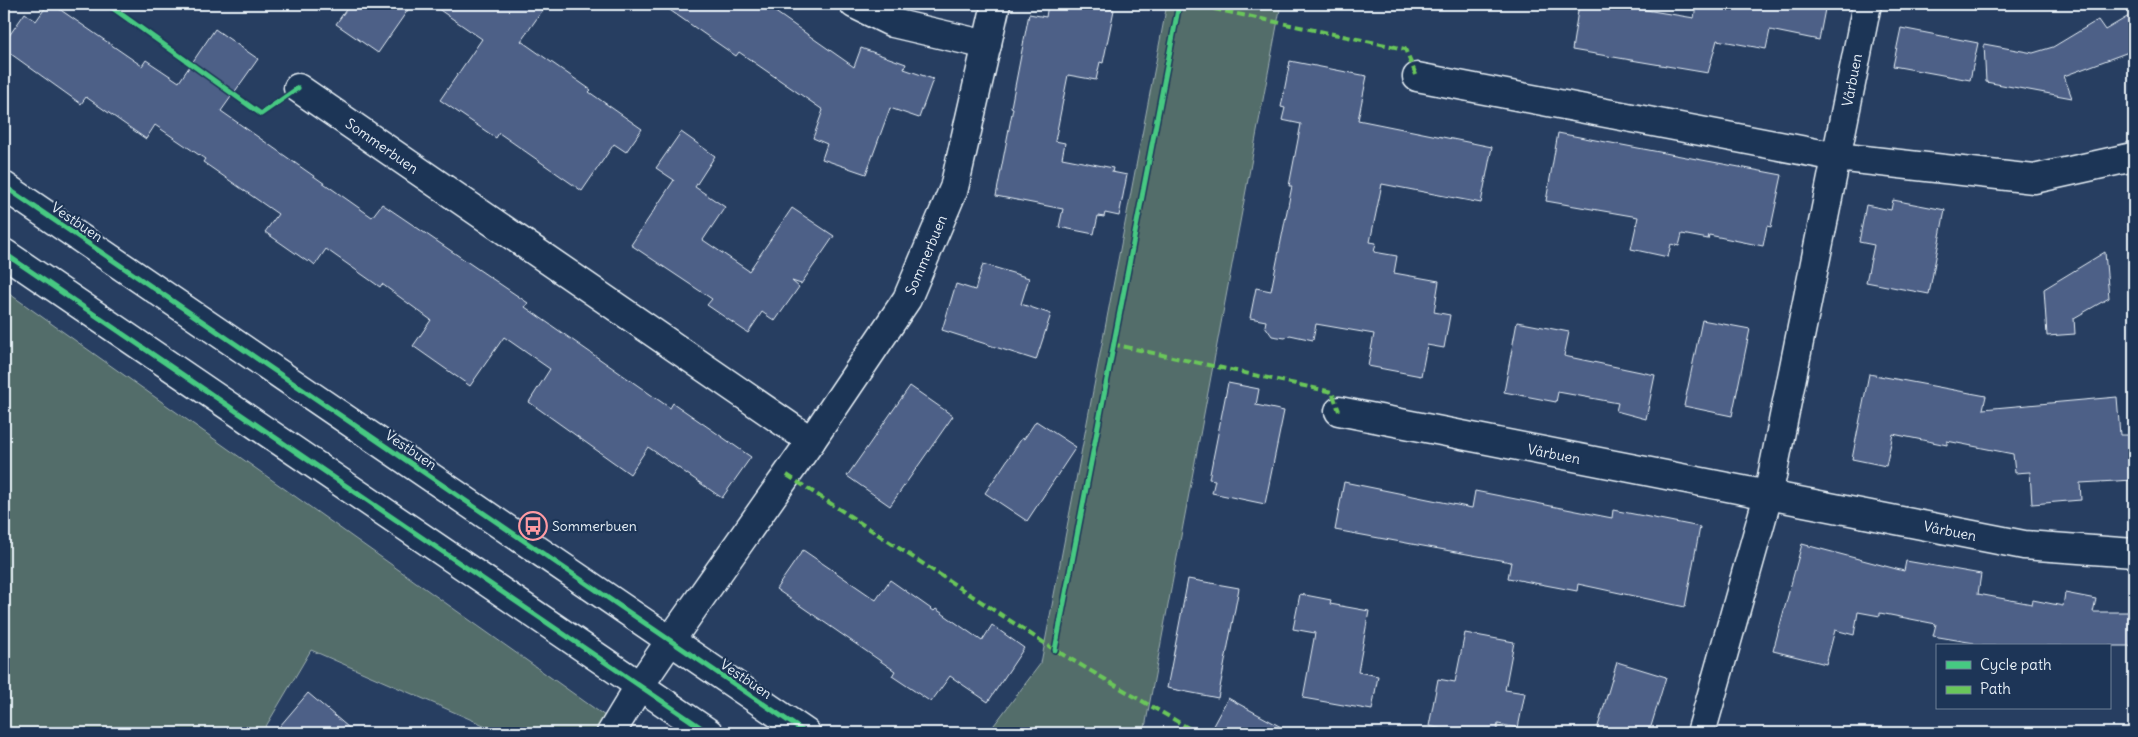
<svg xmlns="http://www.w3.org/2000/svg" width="2138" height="737" font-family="Delius,sans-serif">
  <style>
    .green { fill: #536d6a; stroke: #9eafb1 }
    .building { fill: #4d6087; stroke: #e8f1f8 }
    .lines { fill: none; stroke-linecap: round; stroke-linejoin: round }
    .minor-casing { stroke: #e8f1f8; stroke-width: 31 }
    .minor { stroke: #1d3557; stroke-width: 28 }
    .quiet { stroke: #6ac65a; stroke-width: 4; stroke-dasharray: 8 4; stroke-linecap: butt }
    .cycleway-casing { stroke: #1d3557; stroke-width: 8 }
    .cycleway { stroke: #46c982; stroke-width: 5 }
    .labels { text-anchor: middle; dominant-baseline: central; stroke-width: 4.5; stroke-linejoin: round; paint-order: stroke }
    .street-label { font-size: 14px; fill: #e8f1f8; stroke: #1d3557 }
    .poi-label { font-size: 14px; fill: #e8f1f8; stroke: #1d3557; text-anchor: start }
  </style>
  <rect width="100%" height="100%" fill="#273e61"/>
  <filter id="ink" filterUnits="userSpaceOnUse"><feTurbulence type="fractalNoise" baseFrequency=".02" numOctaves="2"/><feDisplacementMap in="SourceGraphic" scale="10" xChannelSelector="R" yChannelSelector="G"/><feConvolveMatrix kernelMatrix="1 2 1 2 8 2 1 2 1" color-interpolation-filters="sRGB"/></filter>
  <g filter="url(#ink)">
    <!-- green -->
    <g class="green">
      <path d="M1167 4H1281L1144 733H988L1041 663Z"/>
      <path d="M4 290 629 733H502L311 650 262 733H4Z"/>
    </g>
    <!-- building -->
    <g class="building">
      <path d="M48 4H52L142 66 146 60 179 82 215 29 258 59 221 111 372 217 382 204 528 303 525 307 670 408 673 403 751 457 722 498 648 447 630 474 529 402 550 369 504 337 470 386 413 346 431 320 382 284 380 287 326 249 315 265 309 260 308 262 265 232 278 214 203 162 205 159 155 125 146 139 86 97 81 104 4 49V43L25 13 36 21Z"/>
      <path d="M350 4H412L378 53 336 24Z"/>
      <path d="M431 4H547L521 41 591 90 589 92 642 129 626 152 614 144 582 191 499 133 496 138 440 100 482 39Z"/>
      <path d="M661 4H764L854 67 861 48 906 64 904 69 933 79 919 118 890 108 866 174 822 159 827 144 813 138 823 110 739 52 736 56Z"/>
      <path d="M1048 4H1082L1114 10 1103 63 1100 62 1096 80 1068 75 1055 141 1065 143 1062 158 1113 168 1112 172 1127 175 1119 216 1105 213 1104 217 1098 216 1094 234 1059 227 1063 209 996 196 1013 108 1011 107 1029 14 1046 17Z"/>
      <path d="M1579 4H1641L1640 9 1694 18 1696 6 1708 8V4H1826L1819 40 1770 30 1766 49 1717 40 1708 73 1572 50Z"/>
      <path d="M2134 13V50L2064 76 2072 98 1986 82 1984 44 2033 53 2053 47 2098 20 2105 30Z"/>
      <path d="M1901 28 1978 43 1970 80 1893 66Z"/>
      <path d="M1290 61 1367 76 1358 120 1492 147 1481 203 1382 184 1370 242 1376 243 1374 252 1397 256 1394 273 1439 281 1434 312 1450 315 1444 348 1427 345 1421 376 1368 366 1374 334 1316 324 1313 340 1290 335 1285 338 1272 336 1265 326 1266 321 1250 318 1256 288 1271 291 1292 186H1289L1301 124 1282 120 1285 108 1281 107Z"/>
      <path d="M681 132 715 156 695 187 725 207 703 240 749 271 792 208 834 236 801 284 792 281 799 287 775 321 762 312 748 333 707 305 712 299 631 245 674 180 656 168Z"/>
      <path d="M1558 133 1782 175 1771 227 1767 226 1763 246 1709 235 1708 239 1682 234 1679 246 1671 244 1668 257 1631 249 1638 217 1546 201Z"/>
      <path d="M1893 200 1945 210 1929 294 1866 282 1874 245 1859 242 1866 205 1891 210Z"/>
      <path d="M2105 252 2109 298 2074 318 2075 334 2047 336 2044 289Z"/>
      <path d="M983 264 1029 278 1021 304 1051 314 1036 360 942 330 956 284 975 290Z"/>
      <path d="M1702 320 1750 329 1732 416 1684 406Z"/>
      <path d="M1517 322 1569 332 1564 356 1655 375 1646 419 1616 411 1618 403 1558 392 1556 402 1504 392Z"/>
      <path d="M1869 374 1986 396 1983 409 2117 397 2120 435H2134V480L2080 483 2081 500 2032 504 2030 472 2015 473 2013 454 1947 441V445L1893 434 1886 466 1852 459Z"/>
      <path d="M1228 383 1259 389 1256 405 1284 411 1265 504 1212 493 1215 480 1209 479Z"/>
      <path d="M910 386 953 416 890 506 847 476Z"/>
      <path d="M1036 421 1076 447 1027 521 985 493 1022 438 1024 439Z"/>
      <path d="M1344 482 1472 508 1475 491 1612 518 1613 510 1700 527 1685 607 1578 584 1577 591 1508 578 1511 562 1335 530Z"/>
      <path d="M1802 544 1904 571 1906 561 1981 574 1978 594 2032 604 2033 600 2063 606 2065 593 2096 599 2093 612H2134V646H1973L1974 643 1933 636 1936 624 1880 613V616L1858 612 1854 635 1835 630 1826 664 1773 651Z"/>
      <path d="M803 550 876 600 890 580 934 611 936 609 982 641 992 625 1024 648 988 702 950 676 931 702 892 676 895 671 776 589Z"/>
      <path d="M1188 579 1239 588 1218 698 1167 688Z"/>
      <path d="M1300 594 1331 600 1330 604 1369 611 1358 672 1378 676 1372 710 1303 698 1315 633 1293 629Z"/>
      <path d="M1465 633 1514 642 1505 690 1525 693 1518 728 1498 724 1496 733H1446L1447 730 1429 726 1438 679 1455 682Z"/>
      <path d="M1617 662 1666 677 1649 733H1596Z"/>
      <path d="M308 693 355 733H274Z"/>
      <path d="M1228 698 1292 733H1209Z"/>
    </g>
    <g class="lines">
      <defs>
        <g id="minor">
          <path d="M854 4 893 23 987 45"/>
          <path d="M1417 77 1837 157 2034 179 2133 157"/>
          <path d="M298 88 811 441"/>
          <path d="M4 186 806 733"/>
          <path d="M4 253 709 733"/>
          <path d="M1339 411 2024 545 2134 553"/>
          <path d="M611 733 640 685 670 641 811 441 907 299 954 188 996 4"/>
          <path d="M1701 733 1768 496 1867 4"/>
        </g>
      </defs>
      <!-- minor casing -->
      <use href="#minor" class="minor-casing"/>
      <!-- minor -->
      <use href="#minor" class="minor"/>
      <!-- quiet -->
      <g class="quiet">
        <path d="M1190 4 1405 49 1417 77"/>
        <path d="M1112 344 1332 392 1339 411"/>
        <path d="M787 475 1055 650 1197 733"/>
      </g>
      <defs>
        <g id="cycleway">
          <path d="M107 4 261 114 298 88"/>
          <path d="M4 186 806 733"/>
          <path d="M4 253 709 733"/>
          <path d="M1055 650 1179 4"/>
        </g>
      </defs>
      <!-- cycleway casing -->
      <use href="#cycleway" class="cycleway-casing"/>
      <!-- cycleway -->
      <use href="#cycleway" class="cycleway"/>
    </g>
  </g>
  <!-- icons -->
  <defs>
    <symbol id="bus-ring" viewBox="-11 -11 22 22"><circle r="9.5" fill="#1d3557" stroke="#ff9aa2" stroke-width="1.5"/><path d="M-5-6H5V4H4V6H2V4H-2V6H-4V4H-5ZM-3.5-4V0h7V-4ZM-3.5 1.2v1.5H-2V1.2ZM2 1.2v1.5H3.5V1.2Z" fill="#ff9aa2"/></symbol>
  </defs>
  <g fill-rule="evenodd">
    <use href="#bus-ring" x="517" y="510" width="32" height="32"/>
  </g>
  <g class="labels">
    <!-- street labels -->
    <g class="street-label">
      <text transform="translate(1852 80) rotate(-79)">Vårbuen</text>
      <text transform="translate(382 146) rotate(35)">Sommerbuen</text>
      <text transform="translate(77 222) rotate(34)">Vestbuen</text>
      <text transform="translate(926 255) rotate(-67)">Sommerbuen</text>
      <text transform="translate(411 450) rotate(34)">Vestbuen</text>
      <text transform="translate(1554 454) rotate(11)">Vårbuen</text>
      <text transform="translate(1950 531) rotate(11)">Vårbuen</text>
      <text transform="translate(746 679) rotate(34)">Vestbuen</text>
    </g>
    <!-- poi labels -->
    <g class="poi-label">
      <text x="552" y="526">Sommerbuen</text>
    </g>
  </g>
  <!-- margin -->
  <rect width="2138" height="737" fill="none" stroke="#1d3557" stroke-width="20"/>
  <rect x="10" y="10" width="2118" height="717" fill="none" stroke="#e8f1f8" stroke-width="2" filter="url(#ink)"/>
  <!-- legend -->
  <rect x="1936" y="644" width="175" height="65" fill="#1d3557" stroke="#6e8097"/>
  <rect x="1946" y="661" width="25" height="8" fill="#46c982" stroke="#6e8097"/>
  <text x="1980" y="670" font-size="15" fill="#e8f1f8">Cycle path</text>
  <rect x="1946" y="686" width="25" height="8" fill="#6ac65a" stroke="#6e8097"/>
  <text x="1980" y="694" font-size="15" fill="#e8f1f8">Path</text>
</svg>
